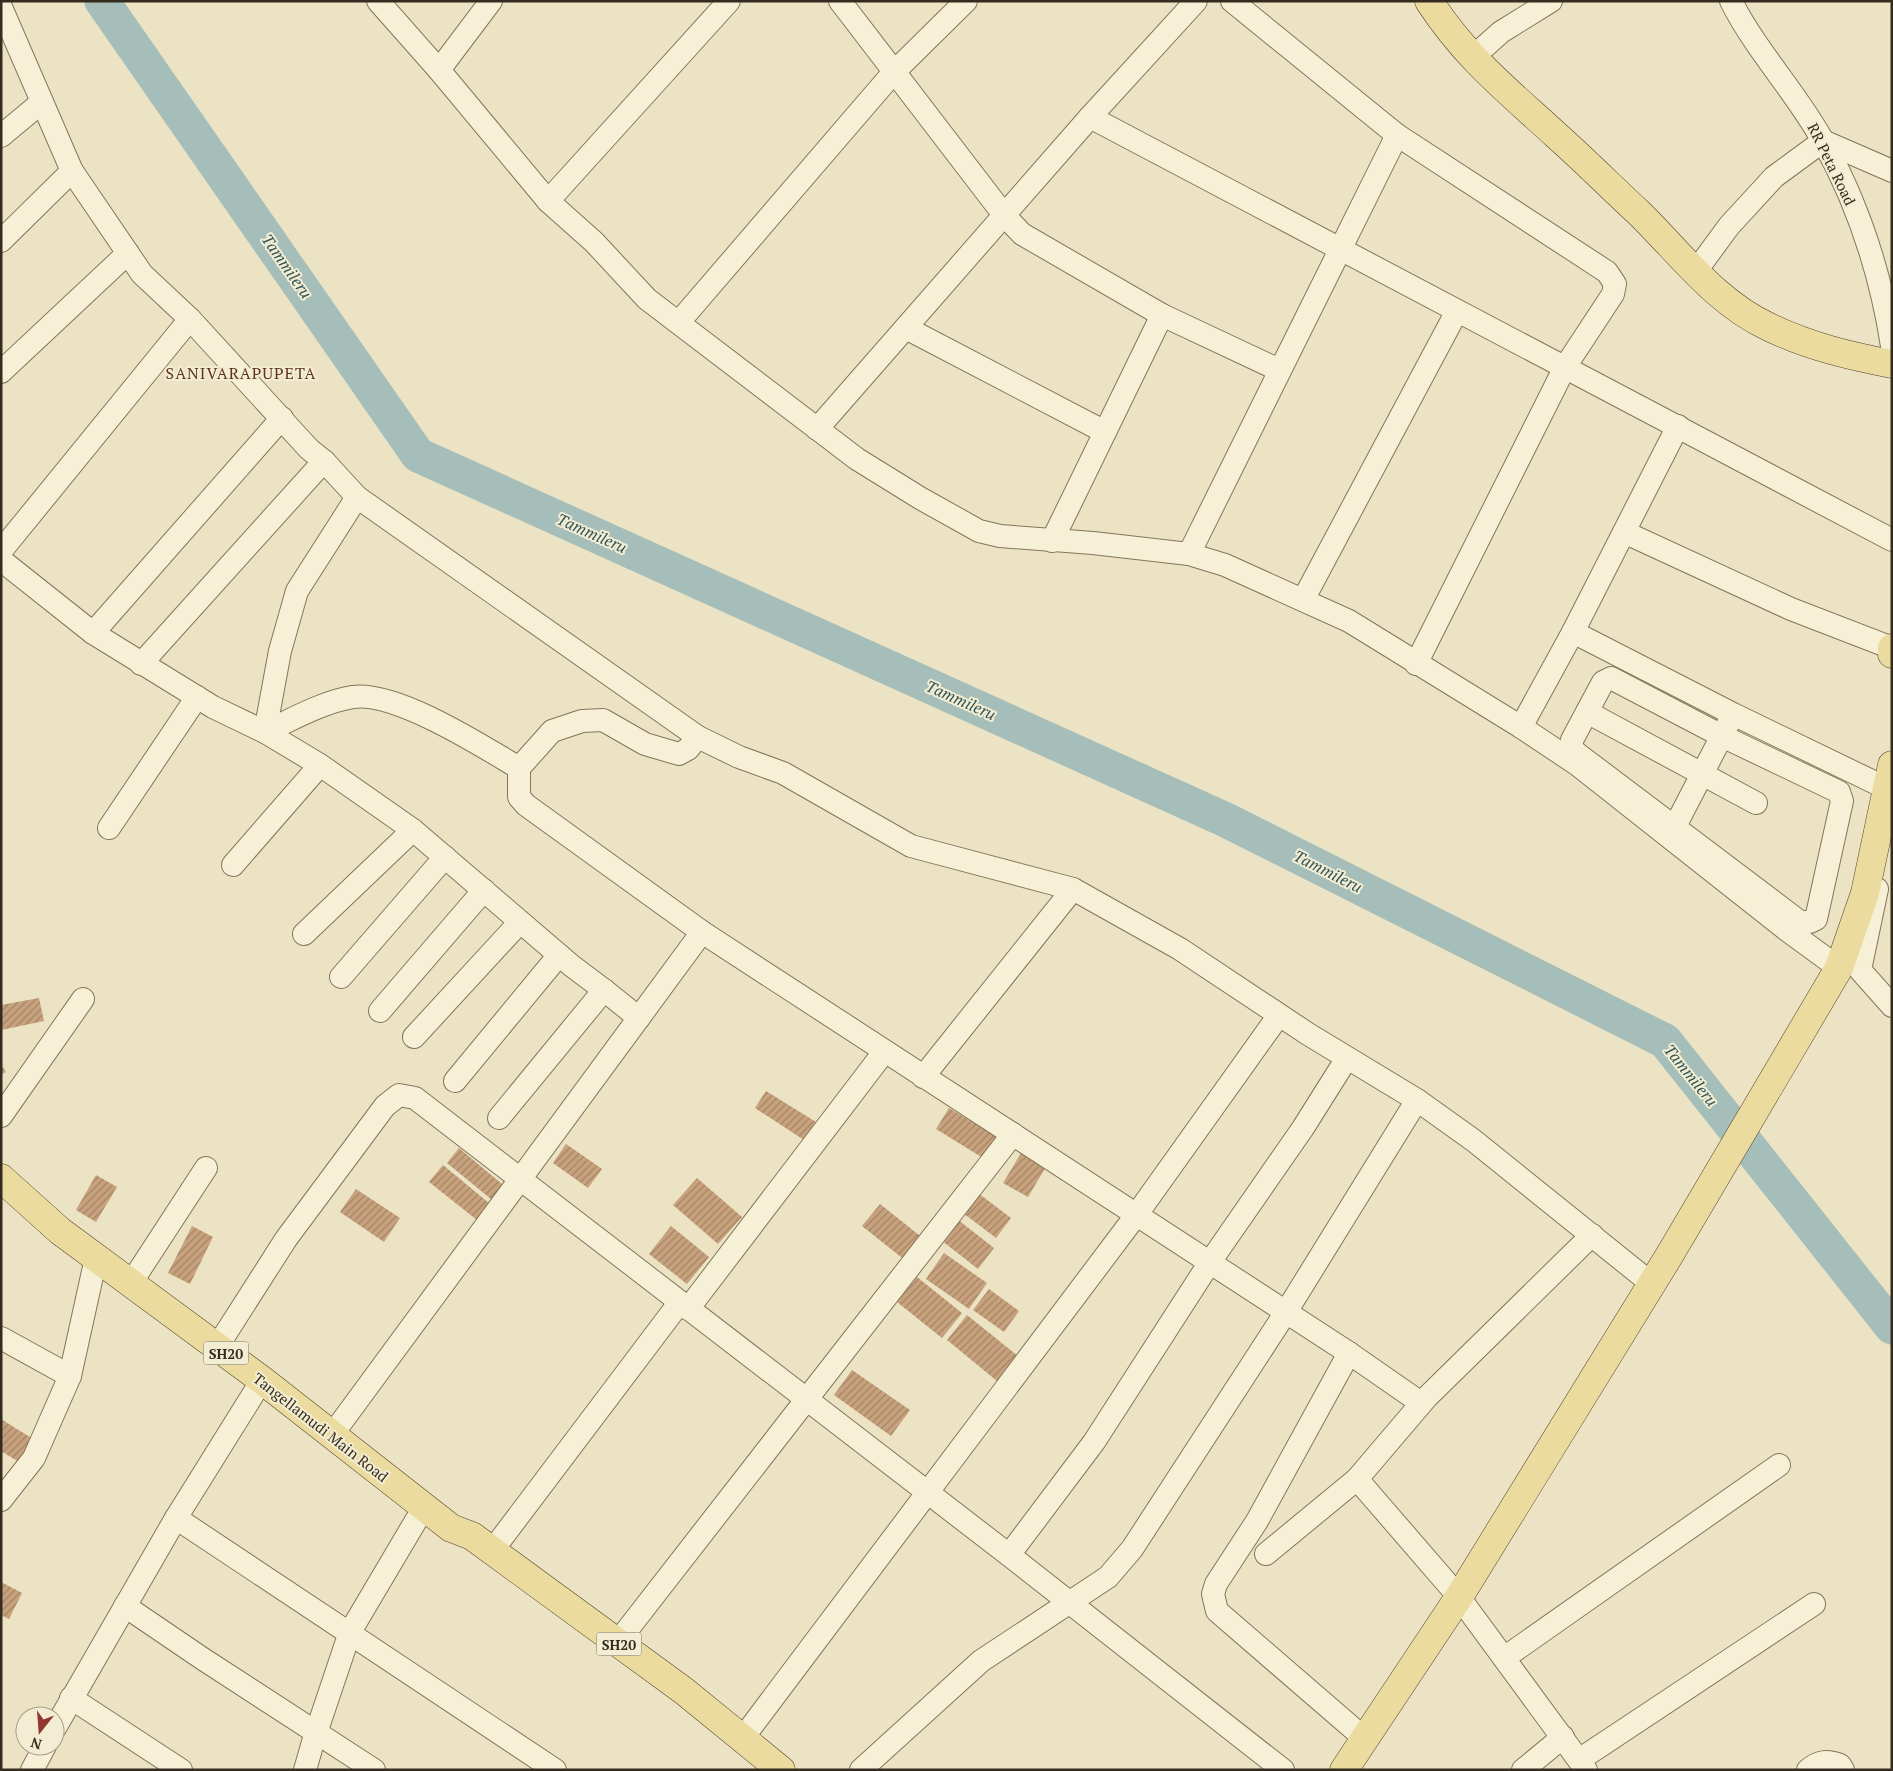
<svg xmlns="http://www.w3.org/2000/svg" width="1893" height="1771" font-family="'PT Serif',serif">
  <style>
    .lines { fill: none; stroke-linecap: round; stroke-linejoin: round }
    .river { stroke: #a5beb9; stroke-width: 35 }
    .building { fill: url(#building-hatch) }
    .minor-casing { stroke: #84755b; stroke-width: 24 }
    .major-casing { stroke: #52432f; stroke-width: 29 }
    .minor { stroke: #f6f0d6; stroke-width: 22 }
    .major { stroke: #ecdb9e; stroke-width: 28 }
    .labels { text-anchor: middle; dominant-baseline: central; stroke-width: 4; stroke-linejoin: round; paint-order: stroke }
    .shield { fill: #f3edd3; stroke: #6e6655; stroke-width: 1 }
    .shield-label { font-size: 14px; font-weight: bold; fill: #352c1f }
    .street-label { font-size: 15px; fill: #352c1f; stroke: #f3edd3 }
    .water-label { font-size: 16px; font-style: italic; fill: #2f5354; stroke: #f3edd3 }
    .neighbourhood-label { font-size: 16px; letter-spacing: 1px; fill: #5f3321; stroke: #f3edd3 }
  </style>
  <defs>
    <pattern id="building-hatch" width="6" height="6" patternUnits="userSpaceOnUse" patternTransform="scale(1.25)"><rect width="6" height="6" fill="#c7a27c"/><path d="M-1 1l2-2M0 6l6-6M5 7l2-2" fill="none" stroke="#a28465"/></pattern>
  </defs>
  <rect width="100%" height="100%" fill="#ebe3c4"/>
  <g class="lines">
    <!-- river -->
    <path class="river" d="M102 1 418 455 1226 820 1665 1041 1892 1327"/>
  </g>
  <!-- building -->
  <g class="building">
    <path d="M39 998 44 1021 1 1030V1005Z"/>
    <path d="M1 1064 6 1072 1 1075Z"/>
    <path d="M766 1091 816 1122 804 1140 755 1108Z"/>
    <path d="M949 1108 997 1137 983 1158 936 1129Z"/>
    <path d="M566 1144 602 1169 588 1188 553 1163Z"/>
    <path d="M459 1148 509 1190 497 1204 447 1163Z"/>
    <path d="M1023 1150 1047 1165 1028 1197 1003 1183Z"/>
    <path d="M443 1165 495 1208 482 1224 429 1182Z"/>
    <path d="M96 1175 117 1187 96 1222 76 1210Z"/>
    <path d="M697 1178 742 1217 718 1244 673 1205Z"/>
    <path d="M356 1189 400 1218 384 1242 340 1212Z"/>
    <path d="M978 1193 1011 1218 996 1238 963 1213Z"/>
    <path d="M880 1204 924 1239 906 1261 862 1226Z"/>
    <path d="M957 1219 994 1248 978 1269 941 1240Z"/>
    <path d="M192 1226 213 1237 190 1284 168 1273Z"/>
    <path d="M671 1226 709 1257 687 1284 649 1254Z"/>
    <path d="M944 1253 987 1283 969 1309 926 1279Z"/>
    <path d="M917 1277 962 1313 942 1338 897 1302Z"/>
    <path d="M989 1289 1019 1311 1004 1332 973 1310Z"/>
    <path d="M967 1315 1018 1356 997 1381 947 1340Z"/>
    <path d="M852 1370 910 1410 891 1436 834 1395Z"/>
    <path d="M1 1419 33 1439 19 1462 1 1451Z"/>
    <path d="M1 1582 22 1593 9 1619 1 1615Z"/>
  </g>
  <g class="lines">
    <defs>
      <g id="minor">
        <path d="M378 1 439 70 548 201 729 1"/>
        <path d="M840 1 1004 215 1022 234 1162 315 1279 370"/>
        <path d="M1232 1 1397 135 1607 272 1615 284 1613 294 1565 367 1416 664"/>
        <path d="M1731 1C1756 51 1796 92 1823 141 1858 204 1881 275 1892 346"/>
        <path d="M1 7 72 171 142 274 190 319 309 449 324 461 357 497 698 737 688 749 679 754 645 744 603 720 582 721 552 731 519 768C482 746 396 691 353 697 322 702 293 719 265 732"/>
        <path d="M1472 58 1501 32 1551 1"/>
        <path d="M439 70 491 1"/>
        <path d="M1090 117 1892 540"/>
        <path d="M1 136 42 102"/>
        <path d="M548 201 594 242 647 299 857 459 920 498 979 531 1000 536 1093 543 1189 554 1225 565 1349 621 1521 727 1578 765 1787 930 1839 968"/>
        <path d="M1 241 72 171"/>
        <path d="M1696 271 1729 226 1774 177 1823 141 1892 171"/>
        <path d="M679 322 893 73 966 1"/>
        <path d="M906 328 1105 432"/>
        <path d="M1 372 128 253"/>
        <path d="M817 429 1090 117 1196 1"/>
        <path d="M1624 532 1791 609 1892 648"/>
        <path d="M1052 541 1162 315"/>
        <path d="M1 551 190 319"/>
        <path d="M1189 554 1397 135"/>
        <path d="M1 560 93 633 213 707 265 732 320 765 413 830 572 966 604 990 499 1118"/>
        <path d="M1303 600 1457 311"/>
        <path d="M1573 632 1733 714 1888 789"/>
        <path d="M93 633 282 418"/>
        <path d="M141 664 324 461"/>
        <path d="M1611 678 1722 736 1839 792 1842 801 1816 919 1810 922H1800L1575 752 1571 745 1572 740 1603 682Z"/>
        <path d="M1587 712 1756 803"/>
        <path d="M1521 727 1573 632 1678 426"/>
        <path d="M265 732 280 651 297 591 357 497"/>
        <path d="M698 737 739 757 783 773 911 846 1073 889 1180 949 1308 1034 1417 1100 1473 1140 1652 1284"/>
        <path d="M519 768V797L526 805 702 932 1349 1353 1421 1403"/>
        <path d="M109 828 197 697"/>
        <path d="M1670 836 1728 724"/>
        <path d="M233 865 320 765"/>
        <path d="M1877 889 1860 970 1892 1006"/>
        <path d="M304 934 413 830"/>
        <path d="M341 977 445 857"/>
        <path d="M604 990 639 1018"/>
        <path d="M380 1011 484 890"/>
        <path d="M414 1037 520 922"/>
        <path d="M923 1077 1073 889"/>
        <path d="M455 1081 559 955"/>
        <path d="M1 1116 83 999"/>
        <path d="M131 1283 206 1168"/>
        <path d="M688 1309 884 1052"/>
        <path d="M1 1338 70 1376"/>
        <path d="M217 1347 286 1239 385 1106 399 1095 415 1098 1009 1555 1283 1770"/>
        <path d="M1349 1353 1257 1521 1216 1584 1213 1594 1217 1611 1364 1738"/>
        <path d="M332 1435 702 932"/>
        <path d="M1357 1479 1459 1597 1586 1770"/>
        <path d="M1 1500 34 1458 70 1376 96 1258"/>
        <path d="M176 1518 555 1770"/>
        <path d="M492 1551 680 1302"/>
        <path d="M1266 1554 1357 1479 1426 1398 1592 1235"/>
        <path d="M1009 1555 1094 1442 1210 1262 1303 1128 1347 1058"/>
        <path d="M125 1606 203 1659 374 1770"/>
        <path d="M617 1643 1013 1134"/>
        <path d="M1504 1658 1779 1465"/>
        <path d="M71 1698 181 1770"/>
        <path d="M55 1728 176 1518 262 1380"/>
        <path d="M742 1739 1137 1214 1279 1015"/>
        <path d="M1579 1760 1814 1604"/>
        <path d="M32 1770 45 1746"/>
        <path d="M305 1770 313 1742 350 1632 424 1507"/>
        <path d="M861 1770 981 1661 1108 1577 1132 1549 1286 1312 1417 1100"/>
        <path d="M1523 1770 1563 1737"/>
        <path d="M1808 1770C1819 1761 1827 1760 1840 1765L1843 1770"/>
      </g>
      <g id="major">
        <path d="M1429 1C1466 58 1507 90 1556 135 1584 160 1611 187 1639 213 1680 253 1715 302 1769 327 1808 346 1850 356 1892 364"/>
        <path d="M1892 648V654"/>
        <path d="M1 1178 60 1231 262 1380 451 1528 472 1536 684 1691 781 1770"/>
        <path d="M1344 1770 1459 1597 1669 1256 1839 968 1865 893 1892 765"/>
      </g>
    </defs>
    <!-- minor casing -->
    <use href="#minor" class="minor-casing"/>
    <!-- major casing -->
    <use href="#major" class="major-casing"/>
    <!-- minor -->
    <use href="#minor" class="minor"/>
    <!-- major -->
    <use href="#major" class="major"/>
  </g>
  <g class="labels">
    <!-- shield labels -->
    <g class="shield">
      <rect x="203.5" y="1341.5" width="45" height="23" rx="4"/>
      <rect x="596.5" y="1632.5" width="45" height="23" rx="4"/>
    </g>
    <g class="shield-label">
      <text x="226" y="1353">SH20</text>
      <text x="619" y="1644">SH20</text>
    </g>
    <!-- street labels -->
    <g class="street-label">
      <text transform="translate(1832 164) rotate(64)">RR Peta Road</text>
      <text transform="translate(321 1427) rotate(38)">Tangellamudi Main Road</text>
    </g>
    <!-- water labels -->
    <g class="water-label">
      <text transform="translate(287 266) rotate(55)">Tammileru</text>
      <text transform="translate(592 533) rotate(24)">Tammileru</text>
      <text transform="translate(961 700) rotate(24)">Tammileru</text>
      <text transform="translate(1328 871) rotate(27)">Tammileru</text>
      <text transform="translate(1691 1075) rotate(51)">Tammileru</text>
    </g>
    <!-- neighbourhood labels -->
    <g class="neighbourhood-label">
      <text x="241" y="373">SANIVARAPUPETA</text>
    </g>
  </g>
  <!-- border -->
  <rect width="1893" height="1771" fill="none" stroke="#352c1f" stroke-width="5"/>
  <!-- north arrow -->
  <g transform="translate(40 1731) rotate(197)"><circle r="24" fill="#f3edd3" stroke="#a7a08b"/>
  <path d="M0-4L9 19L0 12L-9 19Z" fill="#90372f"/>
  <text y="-8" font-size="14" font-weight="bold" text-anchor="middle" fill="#352c1f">N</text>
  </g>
</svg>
